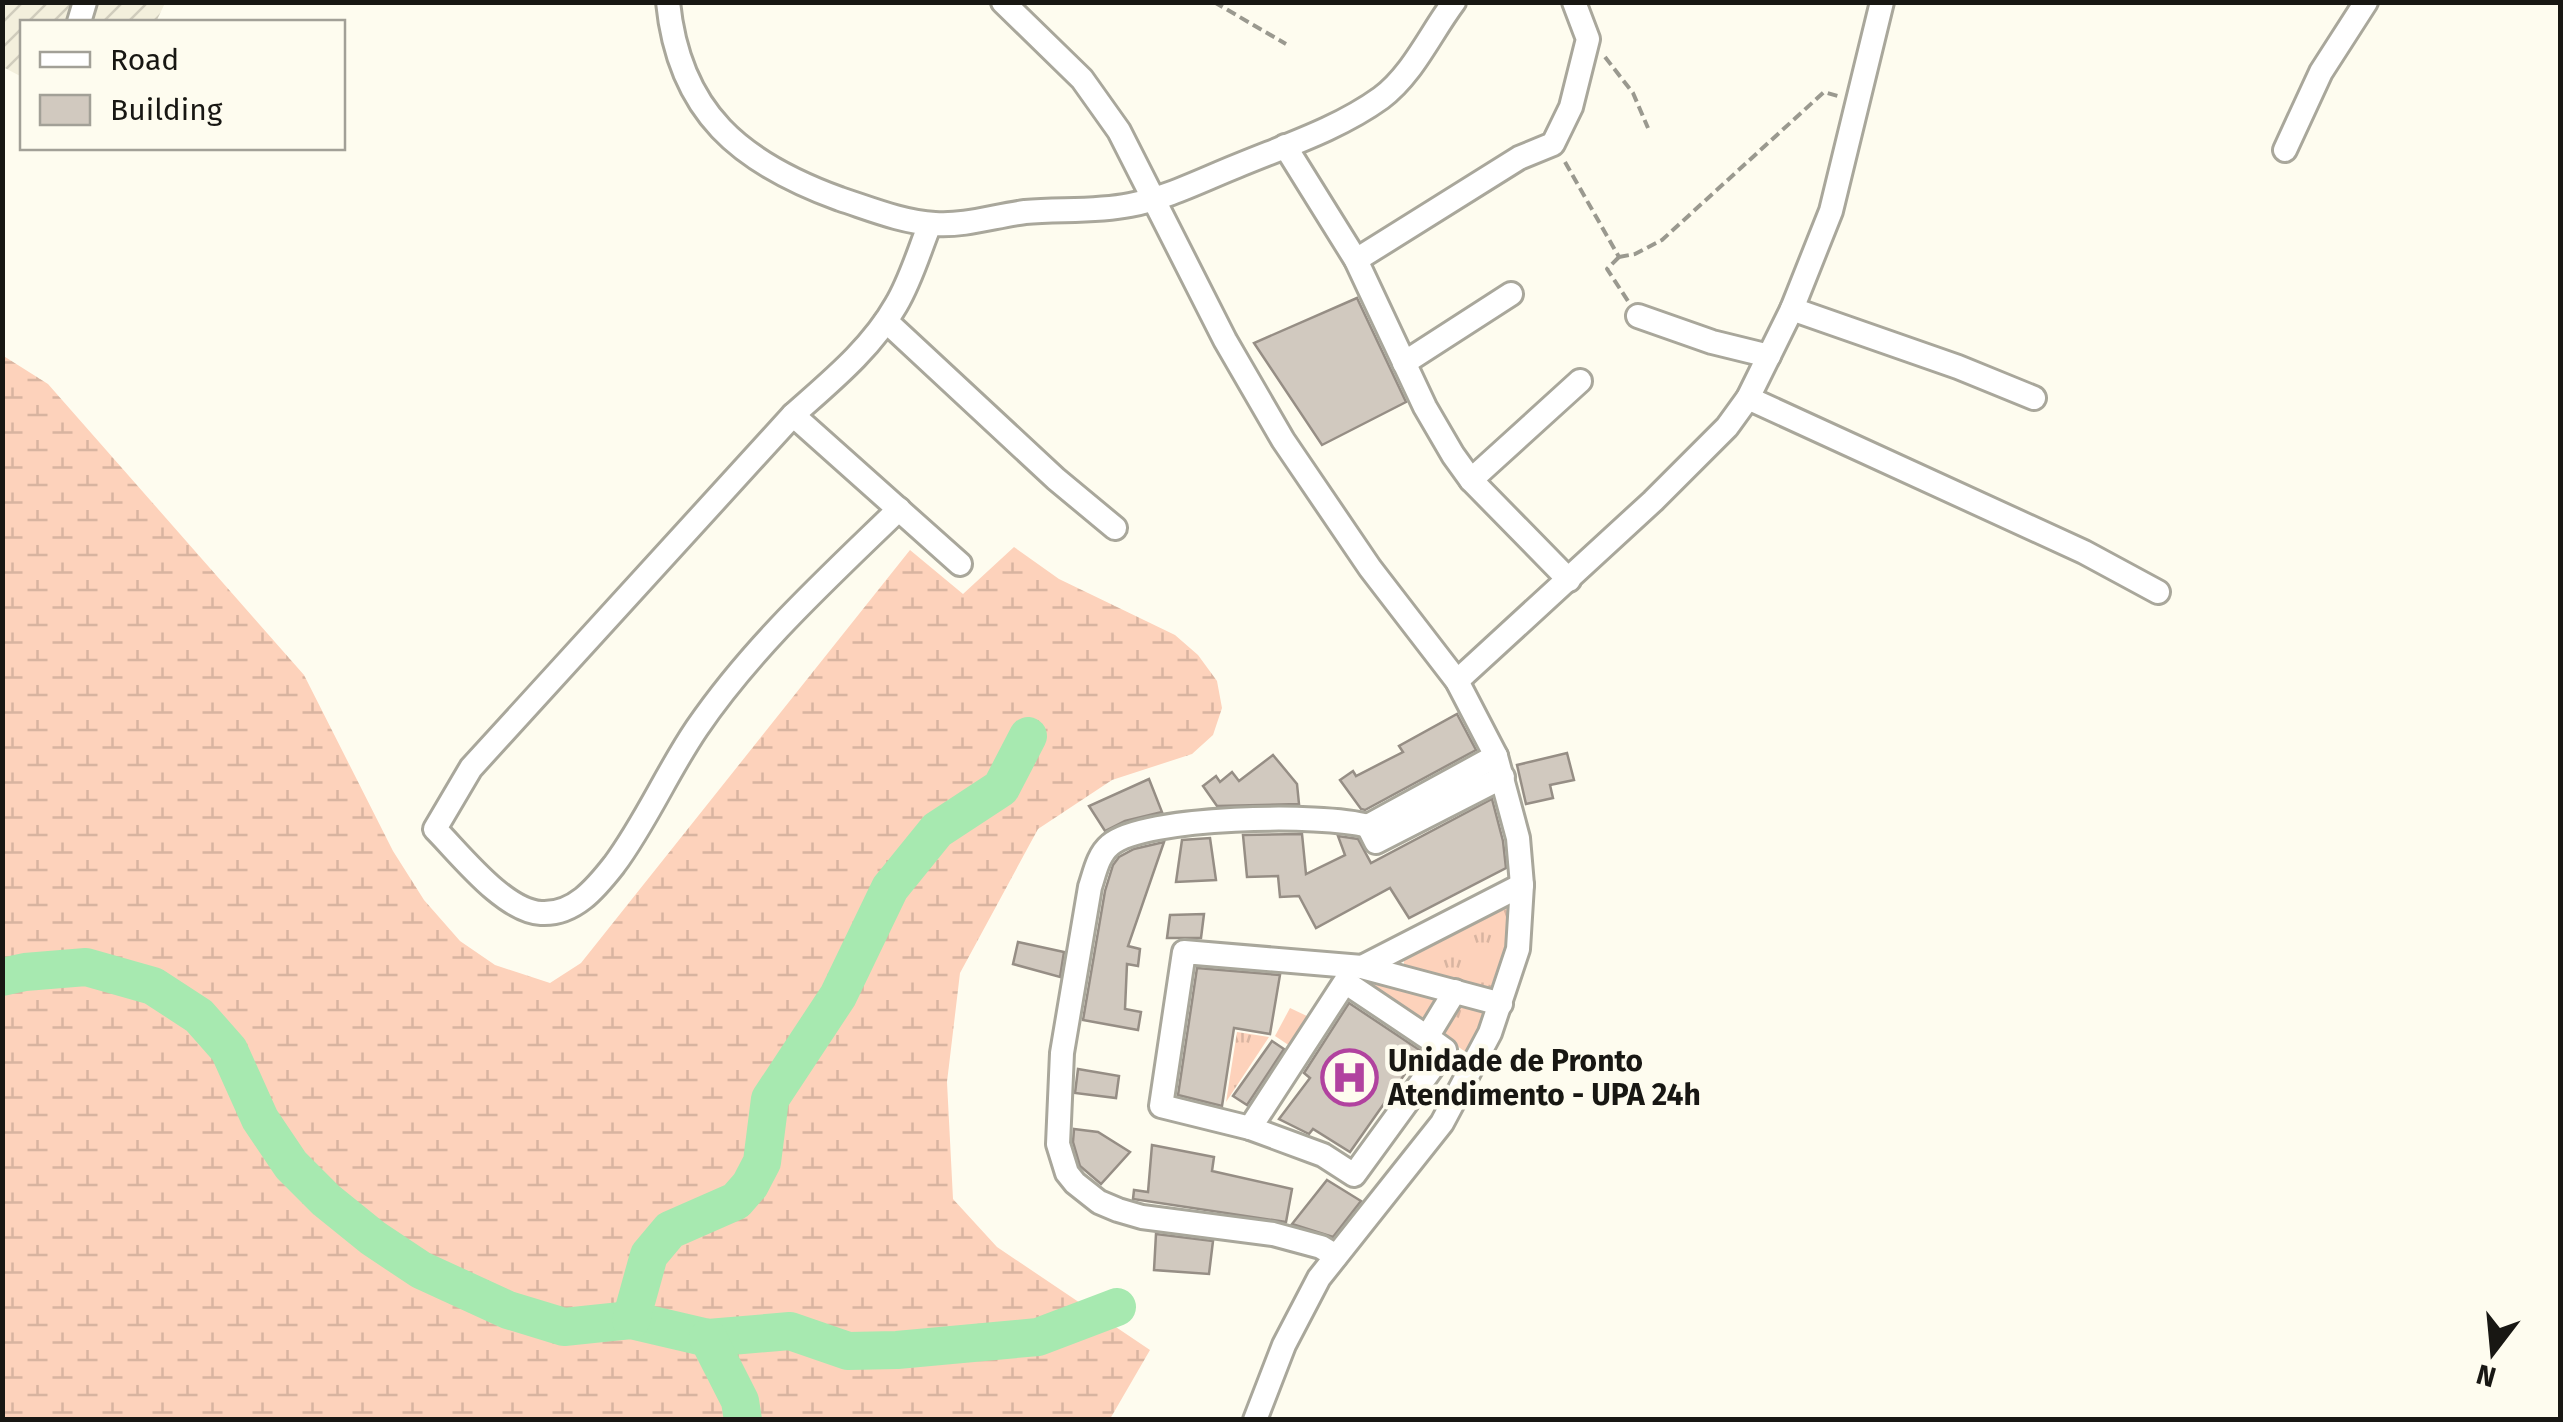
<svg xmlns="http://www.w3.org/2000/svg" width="2563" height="1422" font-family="'Fira Sans',sans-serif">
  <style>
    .industrial { fill: url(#industrial-furrows) }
    .grass { fill: url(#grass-tufts) }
    .wetland { fill: url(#wetland-marsh) }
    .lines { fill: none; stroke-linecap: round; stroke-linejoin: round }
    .river { stroke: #a7e9b0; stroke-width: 38 }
    .building { fill: #d1c9bf; stroke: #968e85; stroke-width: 2.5 }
    .minor-casing { stroke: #a9a79b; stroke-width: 28 }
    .path { stroke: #9a998f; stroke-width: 4; stroke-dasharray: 10 5; stroke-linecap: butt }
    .minor { stroke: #fff; stroke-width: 22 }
    .labels { text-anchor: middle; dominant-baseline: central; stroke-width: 9; stroke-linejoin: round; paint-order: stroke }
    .poi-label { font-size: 30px; font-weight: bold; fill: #181713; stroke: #fefcef; text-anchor: start }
  </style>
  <defs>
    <pattern id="industrial-furrows" width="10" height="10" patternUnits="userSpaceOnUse" patternTransform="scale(2.5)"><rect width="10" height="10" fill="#f3efdc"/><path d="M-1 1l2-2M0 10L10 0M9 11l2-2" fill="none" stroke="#d0ccbc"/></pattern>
    <pattern id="grass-tufts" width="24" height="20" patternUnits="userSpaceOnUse" patternTransform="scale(2.5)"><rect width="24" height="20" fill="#fdd2bb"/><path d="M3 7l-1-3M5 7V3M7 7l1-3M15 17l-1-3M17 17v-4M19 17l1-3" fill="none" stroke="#d8b4a0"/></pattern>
    <pattern id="wetland-marsh" width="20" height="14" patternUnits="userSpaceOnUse" patternTransform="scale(2.5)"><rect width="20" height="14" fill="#fdd2bb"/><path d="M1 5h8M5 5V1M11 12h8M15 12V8" fill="none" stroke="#d8b4a0"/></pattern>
  </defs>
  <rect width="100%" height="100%" fill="#fefcef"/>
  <!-- industrial -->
  <path class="industrial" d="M2 3H165L156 22H22V77L3 67Z"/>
  <!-- grass -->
  <g class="grass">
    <path d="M1510 905V937L1496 989 1404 968V958Z"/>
    <path d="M1357 975 1442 998 1426 1024 1355 980Z"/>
    <path d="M1457 1002 1489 1010 1467 1053 1439 1033Z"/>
    <path d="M1290 1008 1309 1017 1290 1046 1275 1036Z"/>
    <path d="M1237 1032 1269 1037 1226 1102Z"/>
  </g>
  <!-- wetland -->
  <path class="wetland" d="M2 355 48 384 304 675 393 851 424 900 460 941 495 965 550 983 581 963 910 550 963 594 1014 547 1059 579 1175 635 1198 655 1217 681 1222 708 1213 735 1192 754 1112 780 1038 829 960 973 947 1082 953 1199 997 1247 1150 1350 1110 1419H3Z"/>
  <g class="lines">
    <!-- river -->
    <g class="river">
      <path d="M2 977 25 972 86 967 153 986 199 1016 229 1050 260 1119 291 1165 326 1200 373 1238 421 1270 508 1310 564 1327 631 1320 708 1338 790 1331 848 1351 897 1350 1038 1337 1117 1307"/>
      <path d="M631 1320 649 1255 670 1230 736 1201 750 1185 762 1162 770 1099 838 996 890 888 937 830 1001 788 1028 736"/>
      <path d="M708 1338 740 1401 743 1420"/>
    </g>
  </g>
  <!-- building -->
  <g class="building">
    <path d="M1357 298 1406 402 1322 445 1254 343Z"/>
    <path d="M1457 714 1476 750 1365 810 1361 809 1340 780 1353 771 1356 776 1403 752 1399 746Z"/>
    <path d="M1567 753 1574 780 1550 785 1553 798 1526 804 1517 765Z"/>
    <path d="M1273 755 1297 784 1299 804 1217 806 1203 786 1216 776 1220 782 1232 772 1239 781Z"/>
    <path d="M1149 779 1162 812 1125 821 1105 831 1089 806Z"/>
    <path d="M1492 799 1503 841 1506 868 1409 918 1390 888 1316 928 1299 896 1280 897 1278 876 1247 877 1243 835 1302 834 1306 874 1345 855 1338 836 1358 839 1371 863Z"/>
    <path d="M1210 838 1216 880 1176 882 1182 840Z"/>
    <path d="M1164 842 1128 946 1140 949 1138 966 1127 964 1125 1009 1141 1012 1138 1030 1083 1020 1105 891 1113 865 1119 857 1134 849Z"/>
    <path d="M1204 914 1201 938H1167L1170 915Z"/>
    <path d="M1018 942 1064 952 1060 977 1013 964Z"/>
    <path d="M1197 968 1280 975 1270 1034 1234 1028 1222 1106 1178 1095Z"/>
    <path d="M1349 1003 1421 1051 1350 1152 1313 1129 1309 1134 1279 1119 1310 1078 1304 1073Z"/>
    <path d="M1272 1041 1284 1049 1247 1105 1233 1096Z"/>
    <path d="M1078 1069 1119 1076 1116 1098 1075 1093Z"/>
    <path d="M1074 1129 1098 1132 1130 1152 1101 1184 1080 1166 1073 1142Z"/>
    <path d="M1152 1145 1214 1157 1212 1171 1292 1189 1286 1222 1133 1199 1134 1190 1148 1192Z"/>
    <path d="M1327 1180 1361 1201 1333 1237 1292 1224Z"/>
    <path d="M1156 1234 1213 1241 1209 1274 1154 1270Z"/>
  </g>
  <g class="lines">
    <defs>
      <g id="minor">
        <path d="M668 2C679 113 741 163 840 199 871 209 902 222 935 224 966 226 994 216 1025 212 1060 209 1095 212 1130 205 1167 198 1202 180 1237 166 1285 146 1338 129 1381 98 1413 74 1430 34 1454 2"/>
        <path d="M1003 2 1082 79 1119 131 1225 340 1283 440 1370 568 1457 681 1496 756 1518 838 1522 885 1518 949 1490 1033 1442 1123 1319 1278 1284 1345 1255 1420"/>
        <path d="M79 22 85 2"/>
        <path d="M1285 146 1356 260 1425 407 1453 455 1471 480 1569 580"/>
        <path d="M2285 150 2321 72 2366 2"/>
        <path d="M1356 260 1519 158 1553 144 1571 107 1588 39 1574 2"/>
        <path d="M1792 309 1958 367 2034 398"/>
        <path d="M1638 316 1712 342 1769 356"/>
        <path d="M886 321 1056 479 1115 528"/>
        <path d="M1404 363 1511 294"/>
        <path d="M1748 398 2084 552 2158 592"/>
        <path d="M793 415 960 564"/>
        <path d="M1471 480 1580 381"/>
        <path d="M899 509C828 578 753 646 697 728 667 772 646 822 614 865 596 888 574 915 541 913 504 911 460 854 435 829L471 768 793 415C830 382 871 349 896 305 911 280 919 251 930 224"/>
        <path d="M1457 681 1653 501 1727 427 1748 398 1792 309 1831 211 1882 2"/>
        <path d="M1368 826 1376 842 1503 777"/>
        <path d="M1368 826 1496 756"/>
        <path d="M1362 967 1522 885"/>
        <path d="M1427 1037 1445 1050 1354 1175 1323 1155 1250 1128 1345 982 1427 1037 1455 991"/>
        <path d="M1250 1128 1161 1106 1184 952 1362 967 1501 1004"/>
        <path d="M1336 1256 1321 1247 1273 1234 1142 1217 1118 1210 1099 1202 1075 1183 1067 1173 1058 1144 1062 1053 1090 887C1095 872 1098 855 1110 845 1143 816 1324 813 1368 826"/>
      </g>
    </defs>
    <!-- minor casing -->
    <use href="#minor" class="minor-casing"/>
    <!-- path -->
    <g class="path">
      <path d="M1214 2 1286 44"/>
      <path d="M1605 57 1633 93 1648 128"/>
      <path d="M1565 162 1619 257"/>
      <path d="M1619 257 1635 254 1662 240 1824 92 1838 96"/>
      <path d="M1619 257 1607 269 1628 301"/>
    </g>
    <!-- minor -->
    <use href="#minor" class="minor"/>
  </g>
  <!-- icons -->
  <defs>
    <symbol id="hospital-ring" viewBox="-11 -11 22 22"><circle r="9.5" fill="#fefcef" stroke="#b1429f" stroke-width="1.5"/><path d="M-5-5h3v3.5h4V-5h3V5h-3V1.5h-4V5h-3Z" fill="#b1429f"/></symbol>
  </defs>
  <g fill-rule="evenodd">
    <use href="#hospital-ring" x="1318" y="1046" width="63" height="63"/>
  </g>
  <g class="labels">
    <!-- poi labels -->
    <g class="poi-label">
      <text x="1388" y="1061">Unidade de Pronto<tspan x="1388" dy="34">Atendimento - UPA 24h</tspan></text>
    </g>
  </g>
  <!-- border -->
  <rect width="2563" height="1422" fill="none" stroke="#181713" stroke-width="10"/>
  <!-- legend -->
  <rect x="20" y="20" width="325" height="130" fill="#fefcef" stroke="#a2a097" stroke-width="2.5"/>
  <rect x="40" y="52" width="50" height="15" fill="#ffffff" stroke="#a2a097" stroke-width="2.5"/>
  <text x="110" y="70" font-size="30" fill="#181713">Road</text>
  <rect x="40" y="95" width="50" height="30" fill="#d1c9bf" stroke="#a2a097" stroke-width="2.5"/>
  <text x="110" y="120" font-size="30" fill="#181713">Building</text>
  <!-- north arrow -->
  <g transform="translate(2493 1352) rotate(196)" stroke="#fefcef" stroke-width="8" paint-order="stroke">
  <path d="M0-8L18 38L0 25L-18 38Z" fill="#181713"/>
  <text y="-15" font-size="28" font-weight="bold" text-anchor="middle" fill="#181713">N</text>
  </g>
</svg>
